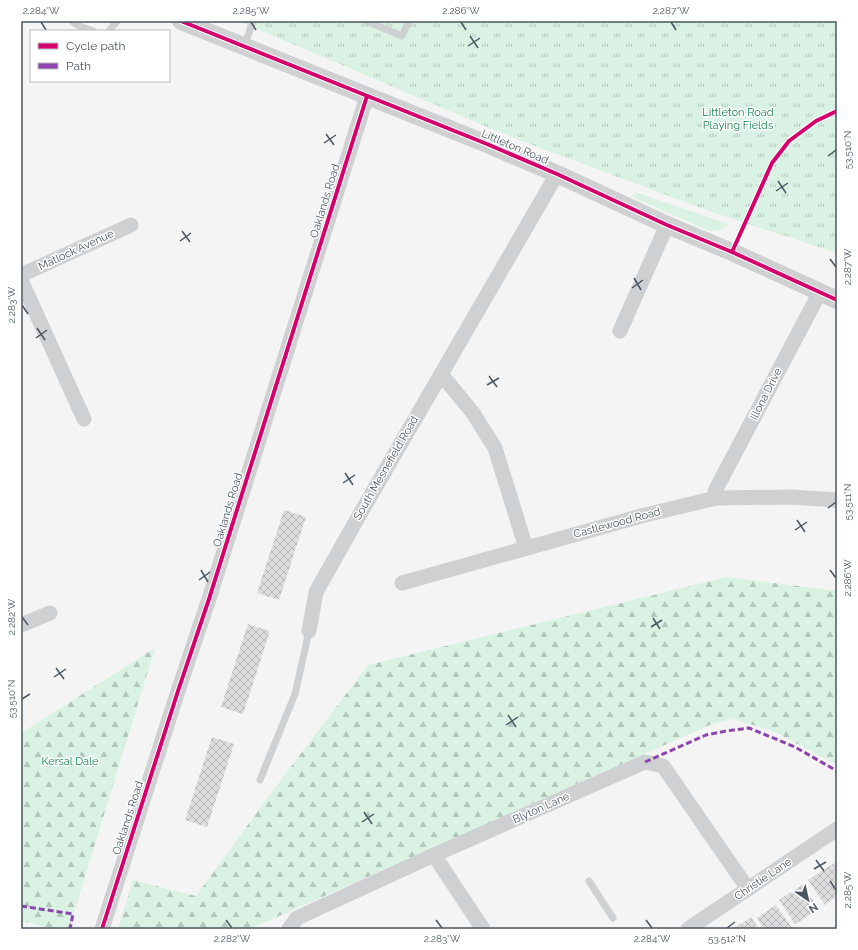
<svg xmlns="http://www.w3.org/2000/svg" width="858" height="950" font-family="Raleway,sans-serif">
  <style>
    .grass { fill: #d9f2e3 }
    .forest { fill: url(#forest-firs) }
    .park { fill: url(#park-tufts) }
    .building { fill: url(#building-cross-hatch) }
    .lines { fill: none; stroke-linecap: round; stroke-linejoin: round }
    .service { stroke: #ced0d2; stroke-width: 7 }
    .minor { stroke: #ced0d2; stroke-width: 15 }
    .tertiary { stroke: #ced0d2; stroke-width: 18 }
    .quiet { stroke: #8e44ad; stroke-width: 3; stroke-dasharray: 6 3; stroke-linecap: butt }
    .cycleway-casing { stroke: #fff; stroke-width: 6 }
    .cycleway { stroke: #d6006c; stroke-width: 4 }
    .ticks { fill: none; stroke: #4a5661; stroke-width: 1.5 }
    .labels { text-anchor: middle; dominant-baseline: central; stroke-width: 3; stroke-linejoin: round; paint-order: stroke }
    .park-label { font-size: 11px; fill: #17864f; stroke: #fff }
    .street-label { font-size: 11px; fill: #4a5661; stroke: #fff }
    .neatline { fill: none; stroke: #4a5661; stroke-width: 1.5 }
    .ticks-label { font-size: 10px; text-anchor: middle; fill: #4a5661 }
  </style>
  <defs>
    <pattern id="forest-firs" width="22" height="20" patternUnits="userSpaceOnUse"><rect width="22" height="20" fill="#d9f2e3"/><path d="M5 1l3.5 6h-7zM16 11l3.5 6h-7z" fill="#b2c7bb"/></pattern>
    <pattern id="park-tufts" width="24" height="20" patternUnits="userSpaceOnUse"><rect width="24" height="20" fill="#d9f2e3"/><path d="M3 7l-1-3M5 7V3M7 7l1-3M15 17l-1-3M17 17v-4M19 17l1-3" fill="none" stroke="#b2c7bb"/></pattern>
    <pattern id="building-cross-hatch" width="8" height="8" patternUnits="userSpaceOnUse"><rect width="8" height="8" fill="#ddddde"/><path d="M0 0l8 8M0 8l8-8" fill="none" stroke="#b5b6b7"/></pattern>
  </defs>
  <rect width="100%" height="100%" fill="#f4f4f4"/>
  <!-- grass -->
  <path class="grass" d="M635 192 729 224C722 230 716 232 707 230L632 197Z"/>
  <!-- forest -->
  <g class="forest">
    <path d="M727 577 837 591V765L775 732 733 719 712 724 250 929H118L133 880 196 896 265 801 368 665Z"/>
    <path d="M155 648 69 929H53L21 921V733Z"/>
  </g>
  <!-- park -->
  <path class="park" d="M239 21H837V253L709 211 506 135Z"/>
  <!-- building -->
  <g class="building">
    <path d="M284 510 306 517 279 600 257 593Z"/>
    <path d="M248 624 270 631 243 714 221 707Z"/>
    <path d="M212 737 234 744 207 827 185 820Z"/>
    <path d="M836 862 837 864V896L825 905 808 880Z"/>
    <path d="M802 885 819 909 795 924 779 900Z"/>
    <path d="M776 905 793 929H764L757 918Z"/>
    <path d="M751 917 759 929H733Z"/>
  </g>
  <g class="lines">
    <!-- service -->
    <g class="service">
      <path d="M72 21 77 25 93 31"/>
      <path d="M366 21 402 36 409 21"/>
      <path d="M109 31 117 21"/>
      <path d="M244 47 253 21"/>
      <path d="M260 780 295 694 309 631"/>
      <path d="M589 881 613 918"/>
    </g>
    <!-- minor -->
    <g class="minor">
      <path d="M21 275 131 225"/>
      <path d="M21 280 84 419"/>
      <path d="M620 331 667 225"/>
      <path d="M441 374 473 413 495 448 526 548"/>
      <path d="M716 498 715 491 820 292"/>
      <path d="M402 583 645 515 716 498 792 497 837 500"/>
      <path d="M21 625 50 613"/>
      <path d="M309 631 316 592 360 514 557 174"/>
      <path d="M434 855 483 929"/>
      <path d="M102 929 178 691 209 599 367 96"/>
      <path d="M289 929 297 918 434 855 645 762 663 766 748 889"/>
      <path d="M688 929 837 829"/>
    </g>
    <!-- tertiary -->
    <path class="tertiary" d="M181 21 487 144 557 174 667 225 732 252 837 300"/>
    <!-- quiet -->
    <g class="quiet">
      <path d="M645 762 706 735 726 731 749 728 795 747 837 771"/>
      <path d="M21 906 73 914 70 929"/>
    </g>
    <defs>
      <g id="cycleway">
        <path d="M181 21 487 144 557 174 667 225 732 252 837 300"/>
        <path d="M732 252 772 163 789 141 816 121 837 111"/>
        <path d="M102 929 178 691 209 599 367 96"/>
      </g>
    </defs>
    <!-- cycleway casing -->
    <use href="#cycleway" class="cycleway-casing"/>
    <!-- cycleway -->
    <use href="#cycleway" class="cycleway"/>
  </g>
  <!-- ticks -->
  <path class="ticks" d="M41 22 46 30M251 22 256 30M461 22 466 30M671 22 676 30M470 36 478 48M468 46 480 38M326 134 334 145M324 143 336 135M828 156 836 150M778 181 786 193M776 191 788 183M182 231 190 242M180 241 191 233M830 259 836 267M634 278 641 290M632 288 643 280M22 305 28 314M37 328 45 340M36 338 47 330M489 376 497 387M487 385 499 378M345 473 353 485M343 483 355 475M828 508 836 502M797 520 805 532M795 530 807 522M201 570 208 582M830 570 836 578M199 580 210 572M22 617 28 625M653 618 660 629M651 627 662 620M56 668 64 679M54 677 66 669M22 699 30 694M508 715 516 727M506 725 518 717M364 812 372 824M362 822 374 814M816 860 824 871M814 869 826 862M830 881 836 890M226 920 232 928M436 920 442 928M646 920 652 928M727 928 735 922"/>
  <g class="labels">
    <!-- park labels -->
    <g class="park-label">
      <text x="738" y="112">Littleton Road<tspan x="738" dy="13">Playing Fields</tspan></text>
      <text x="70" y="761">Kersal Dale</text>
    </g>
    <!-- street labels -->
    <g class="street-label">
      <text transform="translate(515 147) rotate(23)">Littleton Road</text>
      <text transform="translate(325 201) rotate(-73)">Oaklands Road</text>
      <text transform="translate(76 250) rotate(-25)">Matlock Avenue</text>
      <text transform="translate(766 394) rotate(-63)">Illona Drive</text>
      <text transform="translate(386 468) rotate(-60)">South Mesnefield Road</text>
      <text transform="translate(228 510) rotate(-73)">Oaklands Road</text>
      <text transform="translate(617 523) rotate(-15)">Castlewood Road</text>
      <text transform="translate(541 808) rotate(-24)">Blyton Lane</text>
      <text transform="translate(128 818) rotate(-72)">Oaklands Road</text>
      <text transform="translate(763 879) rotate(-34)">Christie Lane</text>
    </g>
  </g>
  <!-- border -->
  <rect width="858" height="950" fill="none" stroke="#ffffff" stroke-width="44"/>
  <!-- legend -->
  <rect x="30" y="30" width="140" height="52" fill="#ffffff" stroke="#b7bbc0"/>
  <rect x="38" y="43" width="20" height="6" fill="#d6006c" stroke="#b7bbc0"/>
  <text x="66" y="50" font-size="12" fill="#4a5661">Cycle path</text>
  <rect x="38" y="63" width="20" height="6" fill="#8e44ad" stroke="#b7bbc0"/>
  <text x="66" y="70" font-size="12" fill="#4a5661">Path</text>
  <!-- north arrow -->
  <g transform="translate(808 900) rotate(146)" stroke="#ffffff" stroke-width="3" paint-order="stroke">
  <path d="M0-3L7 15L0 10L-7 15Z" fill="#4a5661"/>
  <text y="-6" font-size="11" font-weight="bold" text-anchor="middle" fill="#4a5661">N</text>
  </g>
  <rect x="22" y="22" width="814" height="906" class="neatline"/>
  <g class="ticks-label">
    <text x="41" y="14">2.284°W</text>
    <text x="251" y="14">2.285°W</text>
    <text x="461" y="14">2.286°W</text>
    <text x="671" y="14">2.287°W</text>
    <text transform="translate(847 150) rotate(-90)" y="4">53.510°N</text>
    <text transform="translate(847 267) rotate(-90)" y="4">2.287°W</text>
    <text transform="translate(11 305) rotate(-90)" y="4">2.283°W</text>
    <text transform="translate(847 502) rotate(-90)" y="4">53.511°N</text>
    <text transform="translate(847 578) rotate(-90)" y="4">2.286°W</text>
    <text transform="translate(11 617) rotate(-90)" y="4">2.282°W</text>
    <text transform="translate(11 699) rotate(-90)" y="4">53.510°N</text>
    <text transform="translate(847 890) rotate(-90)" y="4">2.285°W</text>
    <text x="232" y="942">2.282°W</text>
    <text x="442" y="942">2.283°W</text>
    <text x="652" y="942">2.284°W</text>
    <text x="727" y="942">53.512°N</text>
  </g>
</svg>
